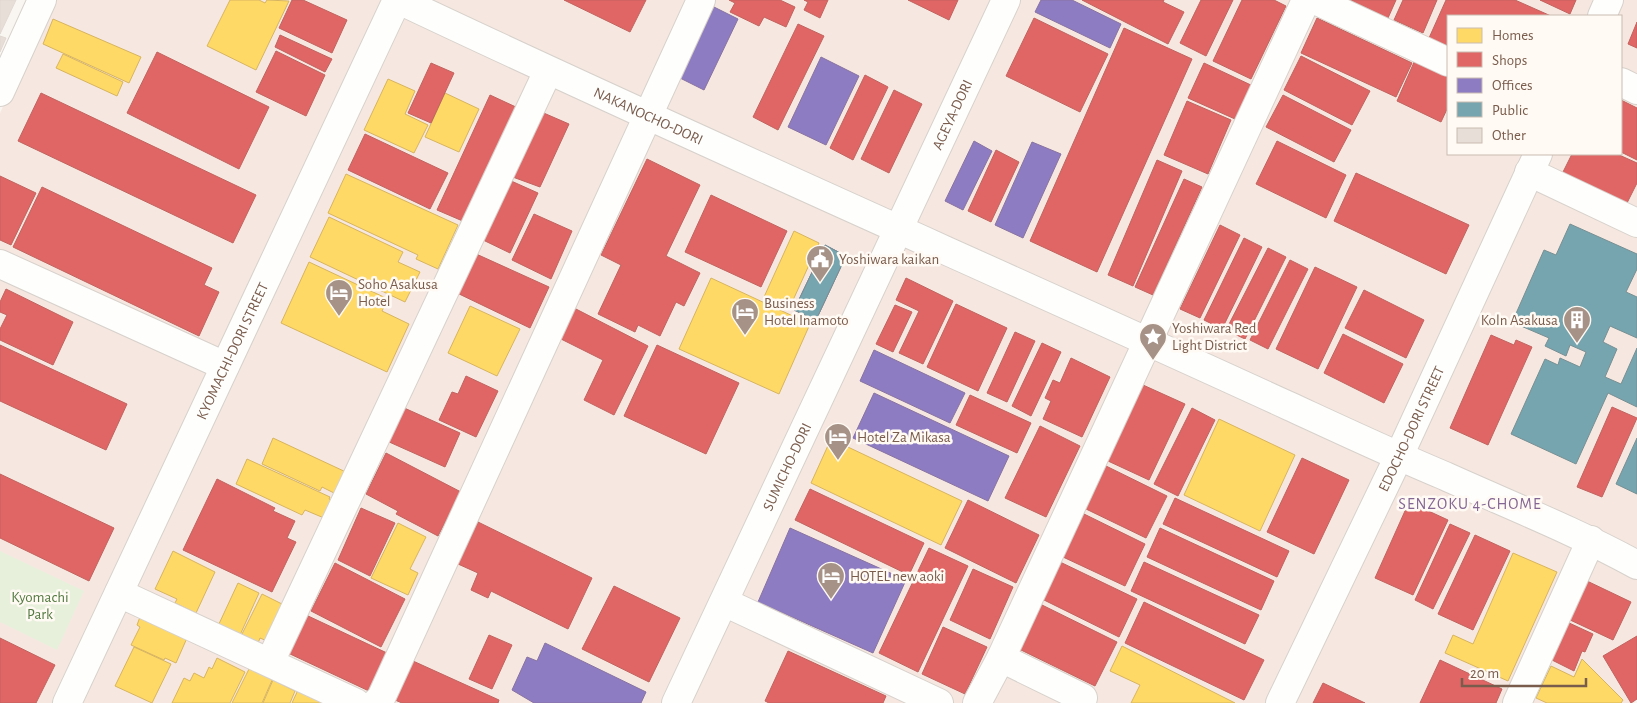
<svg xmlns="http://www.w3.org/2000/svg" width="1637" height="703" font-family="'Alegreya Sans',sans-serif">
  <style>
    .commercial { fill: #f6e8e1; fill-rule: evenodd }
    .green { fill: #e7f0db }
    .homes { fill: #ffd966; stroke: #d7b45e }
    .shops { fill: #e06666; stroke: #c1635e }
    .offices { fill: #8e7cc3; stroke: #8872a0 }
    .public { fill: #76a5af; stroke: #778f92 }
    .building { fill: #e6ded7; stroke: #e2d8d2 }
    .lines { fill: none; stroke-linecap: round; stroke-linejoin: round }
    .minor-casing { stroke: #d7d1cb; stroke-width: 30 }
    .minor { stroke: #fefefd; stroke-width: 28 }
    .labels { text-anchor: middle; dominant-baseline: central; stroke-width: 5; stroke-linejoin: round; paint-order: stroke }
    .street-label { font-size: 15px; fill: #7a5c4d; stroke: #fffaf3 }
    .poi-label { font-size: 15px; fill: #7a5c4d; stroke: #fffaf3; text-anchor: start }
    .park-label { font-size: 15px; fill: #537a41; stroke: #fffaf3 }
    .neighbourhood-label { font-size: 16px; letter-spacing: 1px; fill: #846695; stroke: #fffaf3 }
  </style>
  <rect width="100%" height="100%" fill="#f9f5f0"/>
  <!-- commercial -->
  <path class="commercial" d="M52 0H1637V696L1634 703H0V113ZM1448 16H1621V154H1448Z"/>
  <!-- green -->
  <path class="green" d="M0 551 84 591 57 650 0 622Z"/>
  <!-- homes -->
  <g class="homes">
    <path d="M230 0H259L265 3 267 0 289 1 256 70 207 46Z"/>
    <path d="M53 19 141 57 129 83 43 44Z"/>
    <path d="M63 54 123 82 117 96 56 68Z"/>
    <path d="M388 79 415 91 405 114 428 125 414 153 364 130Z"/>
    <path d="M445 93 479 109 459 152 425 137Z"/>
    <path d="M346 174 458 225 438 269 416 259 418 255 328 213Z"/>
    <path d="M329 217 403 252 398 262 420 272 405 302 310 257Z"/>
    <path d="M794 231 819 243 789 309 764 297Z"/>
    <path d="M309 262 388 299 382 311 409 324 387 372 281 323Z"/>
    <path d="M711 278 810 324 779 394 679 349Z"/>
    <path d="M470 306 520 329 497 376 448 353Z"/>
    <path d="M1219 419 1295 455 1260 531 1184 495Z"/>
    <path d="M273 438 348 473 338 495 322 487 320 491 262 464Z"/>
    <path d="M831 439 962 501 941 545 811 483Z"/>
    <path d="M247 459 330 497 329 499 332 500 324 518 305 510 302 515 236 484Z"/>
    <path d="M398 523 426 537 410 569 418 573 408 595 371 578Z"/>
    <path d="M173 551 215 572 196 613 175 603 177 599 155 589Z"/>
    <path d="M1513 553 1557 572 1508 681 1445 653 1453 635 1473 644Z"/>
    <path d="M238 583 259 593 240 635 218 626Z"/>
    <path d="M262 594 284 605 267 641 260 638 258 643 241 636Z"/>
    <path d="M140 617 187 638 176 663 165 658 164 660 131 645 140 627 137 625Z"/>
    <path d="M1122 646 1235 703H1131L1140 685 1110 671Z"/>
    <path d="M134 647 171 664 152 703 115 686Z"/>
    <path d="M217 658 245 672 230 703H172L184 678 190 681 194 673 204 678 209 667 212 669Z"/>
    <path d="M1582 659 1623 700 1621 703H1547L1536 698 1551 666 1574 677Z"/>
    <path d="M250 667 273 678 262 703H232Z"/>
    <path d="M273 680 295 691 290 703H263Z"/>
    <path d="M298 690 328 703H292Z"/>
  </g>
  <!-- shops -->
  <g class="shops">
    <path d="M292 0H303L347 20 332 53 279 28Z"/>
    <path d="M564 0H646L630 32Z"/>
    <path d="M729 0H780L795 7 786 27 764 17 759 26 730 12 735 3Z"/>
    <path d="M804 0H828L820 18 804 10 808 2Z"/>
    <path d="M908 0H958L949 20Z"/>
    <path d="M1082 0H1164L1163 2 1184 12 1168 44Z"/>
    <path d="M1201 0H1233L1206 56 1180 43Z"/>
    <path d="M1242 0H1274L1286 6 1251 79 1213 61Z"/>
    <path d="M1350 0H1396L1388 18Z"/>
    <path d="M1403 0H1437L1423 33 1394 20Z"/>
    <path d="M1446 0H1515L1551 16H1448V46L1429 38Z"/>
    <path d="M1540 0H1576L1570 14Z"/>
    <path d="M1034 18 1108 54 1080 112 1006 76Z"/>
    <path d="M1317 18 1412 63 1396 97 1301 53Z"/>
    <path d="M1637 22V48L1628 44Z"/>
    <path d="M798 24 824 36 778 130 753 117Z"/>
    <path d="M1124 28 1192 59 1097 272 1030 241Z"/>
    <path d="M280 35 332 59 325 72 275 47Z"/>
    <path d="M276 51 325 75 306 116 256 92Z"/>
    <path d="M157 52 269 107 239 169 127 113Z"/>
    <path d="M1301 56 1370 91 1352 125 1284 90Z"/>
    <path d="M1415 60 1448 76V107L1441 122 1397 101Z"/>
    <path d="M431 63 454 73 431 123 408 113Z"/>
    <path d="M1204 63 1253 86 1243 109 1240 108 1235 119 1188 98Z"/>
    <path d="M865 75 888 87 853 160 830 148Z"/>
    <path d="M894 90 922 104 889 173 861 159Z"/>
    <path d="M41 93 256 195 233 243 18 141Z"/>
    <path d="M490 95 518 108 465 222 437 210Z"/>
    <path d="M1283 95 1351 130 1334 162 1266 127Z"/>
    <path d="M1621 100 1637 108V160L1621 152Z"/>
    <path d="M1187 101 1231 120 1208 174 1164 155Z"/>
    <path d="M539 111 569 124 540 187 510 176Z"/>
    <path d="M365 134 448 173 430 209 348 170Z"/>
    <path d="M1277 141 1346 175 1326 218 1256 184Z"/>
    <path d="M996 150 1019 162 991 222 968 211Z"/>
    <path d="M1572 154H1617L1637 163V183L1627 203 1563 172Z"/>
    <path d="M647 159 700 185 666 256 700 273 684 306 676 302 660 336 638 325 635 332 598 314 621 265 601 255Z"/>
    <path d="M1157 160 1182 171 1133 286 1108 275Z"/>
    <path d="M1356 173 1469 225 1446 274 1334 221Z"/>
    <path d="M0 176 36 193 11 245 0 240Z"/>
    <path d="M1184 179 1202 187 1153 295 1135 287Z"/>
    <path d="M509 180 538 193 510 253 481 239Z"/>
    <path d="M42 187 212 268 204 285 219 292 199 336 13 247Z"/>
    <path d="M711 195 787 231 761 287 685 252Z"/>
    <path d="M534 214 572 231 551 279 512 260Z"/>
    <path d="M1220 225 1240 235 1200 318 1180 309Z"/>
    <path d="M1244 238 1262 247 1222 329 1204 320Z"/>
    <path d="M1268 248 1286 257 1245 339 1226 330Z"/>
    <path d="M474 253 549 287 530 328 455 292Z"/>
    <path d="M1290 260 1308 269 1268 349 1250 340Z"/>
    <path d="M1315 267 1357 287 1318 369 1276 349Z"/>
    <path d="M906 278 953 301 923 364 899 353 919 311 896 300Z"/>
    <path d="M6 289 73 322 53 365 0 340V329L7 315 0 312V302Z"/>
    <path d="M1364 290 1424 320 1406 358 1345 328Z"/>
    <path d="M956 304 1007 328 978 391 927 367Z"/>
    <path d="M895 305 912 312 893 352 876 344Z"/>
    <path d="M574 308 648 346 614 415 584 400 603 360 559 338Z"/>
    <path d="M1015 332 1035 341 1007 402 987 393Z"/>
    <path d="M1343 334 1403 364 1384 403 1324 373Z"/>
    <path d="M1491 335 1514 345 1516 340 1532 347 1488 445 1450 428Z"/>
    <path d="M1042 343 1061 352 1031 416 1012 406Z"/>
    <path d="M0 345 127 404 106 450 0 401Z"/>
    <path d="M657 345 739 383 706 454 624 416Z"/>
    <path d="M1071 358 1110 377 1082 437 1043 419 1051 401 1045 398 1053 380 1060 383Z"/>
    <path d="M466 376 498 391 476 437 439 420 452 392 458 394Z"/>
    <path d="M1143 385 1185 404 1149 480 1108 461Z"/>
    <path d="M970 395 1031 423 1017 453 956 425Z"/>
    <path d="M402 407 460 433 445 467 387 441Z"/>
    <path d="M1612 407 1637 418 1602 497 1577 487Z"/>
    <path d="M1192 408 1215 420 1178 496 1154 484Z"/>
    <path d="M1040 426 1080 446 1046 517 1005 498Z"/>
    <path d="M386 453 461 492 438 536 396 514 398 511 366 494Z"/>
    <path d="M1302 458 1349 480 1314 554 1267 532Z"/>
    <path d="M1106 466 1167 496 1146 538 1086 509Z"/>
    <path d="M0 474 114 528 89 581 0 538Z"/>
    <path d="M217 479 275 508 273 511 295 521 287 538 296 542 272 592 183 550Z"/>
    <path d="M810 489 924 543 909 575 795 520Z"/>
    <path d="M1175 498 1289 551 1277 577 1163 524Z"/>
    <path d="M968 500 1039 535 1016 583 945 548Z"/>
    <path d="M1409 502 1448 520 1413 595 1375 578Z"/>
    <path d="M361 508 395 523 370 576 338 560Z"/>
    <path d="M1084 514 1145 544 1125 586 1063 557Z"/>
    <path d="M478 522 592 578 568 629 491 591 488 598 471 590 478 573 458 564Z"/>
    <path d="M1450 524 1470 533 1433 609 1415 600Z"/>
    <path d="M1160 528 1274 581 1261 610 1147 557Z"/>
    <path d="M1475 535 1510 551 1473 630 1438 614Z"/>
    <path d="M929 548 968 566 918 672 879 653Z"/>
    <path d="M1060 562 1137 599 1119 637 1042 599Z"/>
    <path d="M1144 562 1259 615 1245 644 1131 591Z"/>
    <path d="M335 563 405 599 381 647 311 611Z"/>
    <path d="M973 569 1013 587 990 639 950 620Z"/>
    <path d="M1587 581 1631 602 1613 640 1568 619Z"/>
    <path d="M614 586 680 618 649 682 582 649Z"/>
    <path d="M1144 602 1264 660 1244 700 1125 643Z"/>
    <path d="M1040 604 1117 642 1095 686 1019 649Z"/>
    <path d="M306 615 387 653 369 691 288 653Z"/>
    <path d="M1567 622 1593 634 1585 652 1582 651 1574 671 1550 659Z"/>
    <path d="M943 627 987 647 965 694 922 674Z"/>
    <path d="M489 635 512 645 492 689 469 679Z"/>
    <path d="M1637 636V699L1631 703 1603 656Z"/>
    <path d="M0 638 55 665 36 703H0Z"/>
    <path d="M788 651 886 696 883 703H769L765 701Z"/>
    <path d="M1440 660 1502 689 1496 703H1420Z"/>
    <path d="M413 661 499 700 498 703H402L395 700Z"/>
    <path d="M1323 683 1365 703H1313Z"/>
  </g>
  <!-- offices -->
  <g class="offices">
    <path d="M1041 0H1072L1121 24 1110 48 1035 12Z"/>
    <path d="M714 7 738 19 704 90 680 78Z"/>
    <path d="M821 57 859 76 826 145 788 127Z"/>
    <path d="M974 141 992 151 963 210 945 201Z"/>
    <path d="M1032 142 1061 154 1023 238 995 225Z"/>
    <path d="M825 245 846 256 816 320 794 310Z"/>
    <path d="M874 350 965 393 950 423 860 381Z"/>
    <path d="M874 393 1009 456 988 501 853 438Z"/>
    <path d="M790 528 906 580 873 653 758 602Z"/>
    <path d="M545 643 646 692 641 703H534L512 690 527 657 537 661Z"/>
  </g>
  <!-- public -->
  <g class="public">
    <path d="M1570 224 1637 254V269L1626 292 1637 297V338L1610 326 1603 342 1617 349 1605 377 1621 384 1637 348V407L1608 393 1576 464 1511 434 1545 359 1558 365 1560 358 1580 367 1586 352 1570 345 1566 356 1545 346 1549 338 1521 326 1523 322 1514 318 1544 250 1556 255Z"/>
    <path d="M825 245 846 256 816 320 794 310Z"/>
    <path d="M1637 438V494L1616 484Z"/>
  </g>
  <!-- building -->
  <g class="building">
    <path d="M0 0H16L0 34Z"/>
    <path d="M0 36 6 38 0 52Z"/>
  </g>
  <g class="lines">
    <defs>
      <g id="minor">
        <path id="s1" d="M399 0C694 140 993 270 1289 406 1341 430 1392 454 1445 476 1509 505 1575 531 1637 565"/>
        <path d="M1315 0 1448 62"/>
        <path d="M1602 16 1609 0"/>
        <path d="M1621 82 1637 90"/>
        <path d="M0 92 42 0"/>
        <path d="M1529 172 1637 223"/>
        <path d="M0 264 225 366"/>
        <path d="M119 593 356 703"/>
        <path d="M724 602 939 703"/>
        <path d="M1001 658 1083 698"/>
        <path d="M270 662 548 71"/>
        <path id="s2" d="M67 703 397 0"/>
        <path d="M376 703 381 698 701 0"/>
        <path id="s3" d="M676 703 1006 0"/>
        <path d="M977 703 1001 658 1306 0"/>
        <path id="s4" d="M1280 703 1399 456 1538 154"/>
        <path d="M1517 703 1591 540"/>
      </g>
    </defs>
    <!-- minor casing -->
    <use href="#minor" class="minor-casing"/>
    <!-- minor -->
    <use href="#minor" class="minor"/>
  </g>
  <!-- icons -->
  <defs>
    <symbol id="civic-pin" viewBox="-11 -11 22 30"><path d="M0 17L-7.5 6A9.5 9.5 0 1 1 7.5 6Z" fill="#a69286" stroke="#fffaf3"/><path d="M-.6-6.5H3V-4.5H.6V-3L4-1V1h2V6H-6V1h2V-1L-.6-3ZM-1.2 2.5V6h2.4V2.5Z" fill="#fff"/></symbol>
    <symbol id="hotel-pin" viewBox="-11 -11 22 30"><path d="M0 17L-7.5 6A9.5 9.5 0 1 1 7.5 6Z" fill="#a69286" stroke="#fffaf3"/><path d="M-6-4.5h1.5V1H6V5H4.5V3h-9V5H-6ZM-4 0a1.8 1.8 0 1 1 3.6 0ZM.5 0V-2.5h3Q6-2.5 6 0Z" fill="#fff"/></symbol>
    <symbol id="building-pin" viewBox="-11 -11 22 30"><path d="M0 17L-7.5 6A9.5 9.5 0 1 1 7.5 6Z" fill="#a69286" stroke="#fffaf3"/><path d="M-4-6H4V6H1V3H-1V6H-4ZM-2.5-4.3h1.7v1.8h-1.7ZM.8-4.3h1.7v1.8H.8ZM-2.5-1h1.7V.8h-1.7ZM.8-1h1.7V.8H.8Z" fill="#fff"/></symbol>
    <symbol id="sight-pin" viewBox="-11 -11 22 30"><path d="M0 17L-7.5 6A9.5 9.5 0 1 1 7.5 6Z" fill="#a69286" stroke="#fffaf3"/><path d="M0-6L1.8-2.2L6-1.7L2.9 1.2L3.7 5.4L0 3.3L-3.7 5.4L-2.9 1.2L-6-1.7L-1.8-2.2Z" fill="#fff"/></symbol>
  </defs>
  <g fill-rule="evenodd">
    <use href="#civic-pin" x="804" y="243" width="32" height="43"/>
    <use href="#hotel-pin" x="323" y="277" width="32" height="43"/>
    <use href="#hotel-pin" x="729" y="296" width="32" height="43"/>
    <use href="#building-pin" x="1561" y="304" width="32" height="43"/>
    <use href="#sight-pin" x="1137" y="321" width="32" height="43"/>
    <use href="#hotel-pin" x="822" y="421" width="32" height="43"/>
    <use href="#hotel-pin" x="815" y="560" width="32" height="43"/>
  </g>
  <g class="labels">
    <!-- street labels -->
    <g class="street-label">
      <text stroke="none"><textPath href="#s3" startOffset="650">AGEYA-DORI</textPath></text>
      <text stroke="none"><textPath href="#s1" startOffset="275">NAKANOCHO-DORI</textPath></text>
      <text stroke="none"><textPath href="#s2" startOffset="389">KYOMACHI-DORI STREET</textPath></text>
      <text stroke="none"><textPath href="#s4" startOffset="304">EDOCHO-DORI STREET</textPath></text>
      <text stroke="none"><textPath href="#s3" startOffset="261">SUMICHO-DORI</textPath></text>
    </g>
    <!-- poi labels -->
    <g class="poi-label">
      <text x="839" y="259">Yoshiwara kaikan</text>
      <text x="358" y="284">Soho Asakusa<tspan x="358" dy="17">Hotel</tspan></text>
      <text x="764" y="303">Business<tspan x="764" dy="17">Hotel Inamoto</tspan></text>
      <text x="1558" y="320" text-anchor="end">Koln Asakusa</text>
      <text x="1172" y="328">Yoshiwara Red<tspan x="1172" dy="17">Light District</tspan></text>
      <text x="857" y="437">Hotel Za Mikasa</text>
      <text x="850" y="576">HOTEL new aoki</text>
    </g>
    <!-- park labels -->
    <g class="park-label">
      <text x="40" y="597">Kyomachi<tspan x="40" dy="17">Park</tspan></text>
    </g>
    <!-- neighbourhood labels -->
    <g class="neighbourhood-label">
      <text x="1470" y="504">SENZOKU 4-CHOME</text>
    </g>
  </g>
  <!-- legend -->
  <rect x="1447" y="15" width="175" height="140" fill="#fffaf3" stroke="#cabbb1"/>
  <rect x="1457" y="28" width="25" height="15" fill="#ffd966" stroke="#cabbb1"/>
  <text x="1492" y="40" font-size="15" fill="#7a5c4d">Homes</text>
  <rect x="1457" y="52" width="25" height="15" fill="#e06666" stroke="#cabbb1"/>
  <text x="1492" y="65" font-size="15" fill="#7a5c4d">Shops</text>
  <rect x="1457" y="78" width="25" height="15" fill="#8e7cc3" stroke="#cabbb1"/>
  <text x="1492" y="90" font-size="15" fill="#7a5c4d">Offices</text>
  <rect x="1457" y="102" width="25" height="15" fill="#76a5af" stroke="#cabbb1"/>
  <text x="1492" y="115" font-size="15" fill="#7a5c4d">Public</text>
  <rect x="1457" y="128" width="25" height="15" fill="#e6ded7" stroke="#cabbb1"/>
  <text x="1492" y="140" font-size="15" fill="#7a5c4d">Other</text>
  <!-- scale -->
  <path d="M1462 678v8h124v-8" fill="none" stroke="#7a5c4d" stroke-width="2.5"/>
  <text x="1470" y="678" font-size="15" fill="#7a5c4d" stroke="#fffaf3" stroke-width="4" paint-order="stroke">20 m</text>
</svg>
